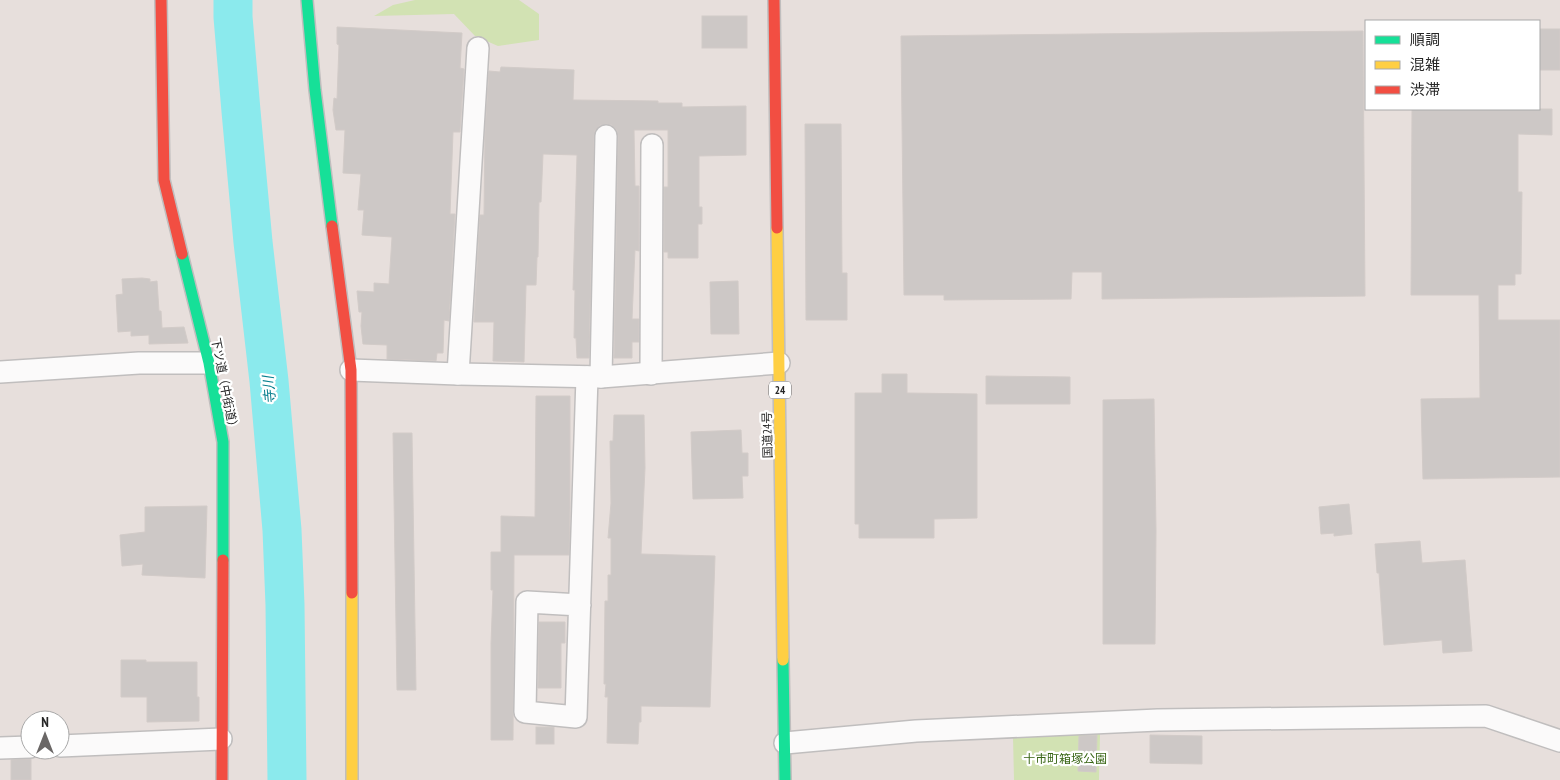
<svg xmlns="http://www.w3.org/2000/svg" width="1560" height="780" font-family="'PT Sans Narrow','Noto Sans JP',sans-serif">
  <style>
    .green { fill: #d2e2b3 }
    .lines { fill: none; stroke-linecap: round; stroke-linejoin: round }
    .river { stroke: #8beaed; stroke-width: 39 }
    .building { fill: #cdc8c6; stroke: #d2cbc8 }
    .street-casing { stroke: #c0bebe; stroke-width: 24 }
    .fast-casing { stroke: #c0bebe; stroke-width: 14 }
    .slow-casing { stroke: #c0bebe; stroke-width: 14 }
    .jam-casing { stroke: #c0bebe; stroke-width: 14 }
    .street { stroke: #fbfafa; stroke-width: 21 }
    .fast { stroke: #16e098; stroke-width: 11 }
    .slow { stroke: #ffcf43; stroke-width: 11 }
    .jam { stroke: #f24e42; stroke-width: 11 }
    .labels { text-anchor: middle; dominant-baseline: central; stroke-width: 4.5; stroke-linejoin: round; paint-order: stroke }
    .shield { fill: #fff; stroke: #686868; stroke-width: 1 }
    .shield-label { font-size: 11px; font-weight: bold; fill: #272727 }
    .street-label { font-size: 12px; fill: #272727; stroke: #fff }
    .park-label { font-size: 12px; fill: #396616; stroke: #fff }
    .water-label { font-size: 14px; font-style: italic; fill: #087f8e; stroke: #fff }
  </style>
  <rect width="100%" height="100%" fill="#e7dfdc"/>
  <!-- green -->
  <g class="green">
    <path d="M415 0H519L539 14V40L498 46 475 36 454 14 374 16 393 5Z"/>
    <path d="M1100 734 1099 780H1014L1013 737Z"/>
  </g>
  <g class="lines">
    <!-- river -->
    <path class="river" d="M233 0V17L241 111 253 242 269 381 282 530 285 605 287 780"/>
  </g>
  <!-- building -->
  <g class="building">
    <rect x="702" y="16" width="45" height="32"/>
    <path d="M337 27 462 33 460 68 464 69 460 132H453L450 214H455L449 321 444 320 443 353H437L436 361 387 359V345L363 344 361 326 362 312H359L357 291 374 292V283L389 284 392 237 362 235 364 210H358L361 174 343 173 345 130H336L333 110 334 98 337 99 339 45 337 44Z"/>
    <rect x="1539" y="29" width="21" height="41"/>
    <path d="M1363 31 1365 296 1102 299V272H1072L1071 299 944 300V295H904L901 36Z"/>
    <path d="M501 67 574 70 573 100 658 101V103H682V107L746 106V155L699 156V207H702V224H698V258H668V252H664V187H668V130H634L635 186H639V251L635 250 632 319H639V342H632V358H614L618 136 617 130 612 125 607 124 600 125 595 130 594 136 589 358H577L576 338H574L575 290H573L577 155 543 154 541 202H539L538 257H537L536 285H526L524 362 493 361 494 322H474L480 215H484L485 132 489 71 500 72Z"/>
    <path d="M1412 109H1552V135L1518 134V192H1522L1521 274H1515V285H1498V320H1560V477L1423 479 1421 399 1480 398 1479 295H1411Z"/>
    <path d="M805 124H841L842 273H847V320H806Z"/>
    <path d="M142 278 150 279V282L157 281 159 311H161L162 328 184 327 188 343 149 344V335L131 336V331L118 332 116 295 123 294 122 279Z"/>
    <path d="M738 281 739 334H711L710 282Z"/>
    <path d="M882 374H907V393L977 394V518L934 519V538H859V524H855V393H882Z"/>
    <path d="M986 376 1070 377V404H986Z"/>
    <path d="M536 396H570V507L569 555H514L513 740H491V644L493 590H491V552H501V516L535 517Z"/>
    <path d="M1154 399 1156 530 1155 644H1103V400Z"/>
    <path d="M614 415H644L645 468 641 554 715 556 710 707 641 706V722H639L638 744 607 743 608 697H605L606 684H604L605 601H608V575H611V538H608L611 503 610 441H613Z"/>
    <path d="M741 430 742 453H748V476H742L743 498 693 499 691 432Z"/>
    <path d="M393 433H412L416 690H397Z"/>
    <path d="M1349 504 1352 534 1334 536V533L1321 534 1319 507Z"/>
    <path d="M207 506 205 578 142 575 143 564 122 566 120 535 145 532V507Z"/>
    <path d="M1420 541 1422 563 1465 560 1472 651 1443 653 1442 640 1384 645 1379 573H1377L1375 544Z"/>
    <path d="M539 622H565V643H561V688H538Z"/>
    <path d="M121 660H146V662H197V697H199V721L147 722V697H121Z"/>
    <rect x="536" y="727" width="18" height="17"/>
    <path d="M1097 735 1096 772 1078 771 1079 736Z"/>
    <path d="M1150 735 1202 736V764L1150 763Z"/>
    <path d="M31 759V780H11V760Z"/>
  </g>
  <g class="lines">
    <defs>
      <g id="street">
        <path d="M478 48 458 374 601 377 779 363"/>
        <path d="M351 370 458 374"/>
        <path d="M0 372 139 363H209"/>
        <path d="M651 374 652 145"/>
        <path d="M601 377 606 136"/>
        <path d="M580 605 527 602 525 712 576 717 587 377"/>
        <path d="M785 743 916 731 1158 720 1486 716 1560 741"/>
        <path d="M60 746 221 739"/>
        <path d="M0 748 30 747"/>
      </g>
      <g id="fast">
        <path d="M307 0 315 90 332 226"/>
        <path d="M182 254 209 363 223 442V560"/>
        <path d="M783 660 785 780"/>
      </g>
      <g id="slow">
        <path d="M777 228 783 660"/>
        <path d="M352 593V780"/>
      </g>
      <g id="jam">
        <path d="M161 0 164 180 182 254"/>
        <path d="M774 0 777 228"/>
        <path d="M332 226 351 370 352 593"/>
        <path d="M222 780 223 560"/>
      </g>
    </defs>
    <!-- street casing -->
    <use href="#street" class="street-casing"/>
    <!-- fast casing -->
    <use href="#fast" class="fast-casing"/>
    <!-- slow casing -->
    <use href="#slow" class="slow-casing"/>
    <!-- jam casing -->
    <use href="#jam" class="jam-casing"/>
    <!-- street -->
    <use href="#street" class="street"/>
    <!-- fast -->
    <use href="#fast" class="fast"/>
    <!-- slow -->
    <use href="#slow" class="slow"/>
    <!-- jam -->
    <use href="#jam" class="jam"/>
  </g>
  <g class="labels">
    <!-- shield labels -->
    <rect class="shield" x="769" y="381.5" width="22" height="17" rx="4"/>
    <g class="shield-label">
      <text x="780" y="390">24</text>
    </g>
    <!-- street labels -->
    <g class="street-label">
      <text transform="translate(225 385) rotate(79)">下ツ道（中街道）</text>
      <text transform="translate(767 435) rotate(-91)">国道24号</text>
    </g>
    <!-- park labels -->
    <g class="park-label">
      <text x="1065" y="758">十市町箱塚公園</text>
    </g>
    <!-- water labels -->
    <g class="water-label">
      <text transform="translate(269 390) rotate(-95)">寺川</text>
    </g>
  </g>
  <!-- legend -->
  <rect x="1365" y="20" width="175" height="90" fill="#ffffff" stroke="#a9a9a9"/>
  <rect x="1375" y="36" width="25" height="8" fill="#16e098" stroke="#a9a9a9"/>
  <text x="1410" y="45" font-size="15" fill="#272727">順調</text>
  <rect x="1375" y="61" width="25" height="8" fill="#ffcf43" stroke="#a9a9a9"/>
  <text x="1410" y="70" font-size="15" fill="#272727">混雑</text>
  <rect x="1375" y="86" width="25" height="8" fill="#f24e42" stroke="#a9a9a9"/>
  <text x="1410" y="95" font-size="15" fill="#272727">渋滞</text>
  <!-- north arrow -->
  <g transform="translate(45 735)"><circle r="24" fill="#ffffff" stroke="#a9a9a9"/>
  <path d="M0-4L9 19L0 12L-9 19Z" fill="#6a6766"/>
  <text y="-8" font-size="14" font-weight="bold" text-anchor="middle" fill="#272727">N</text>
  </g>
</svg>
